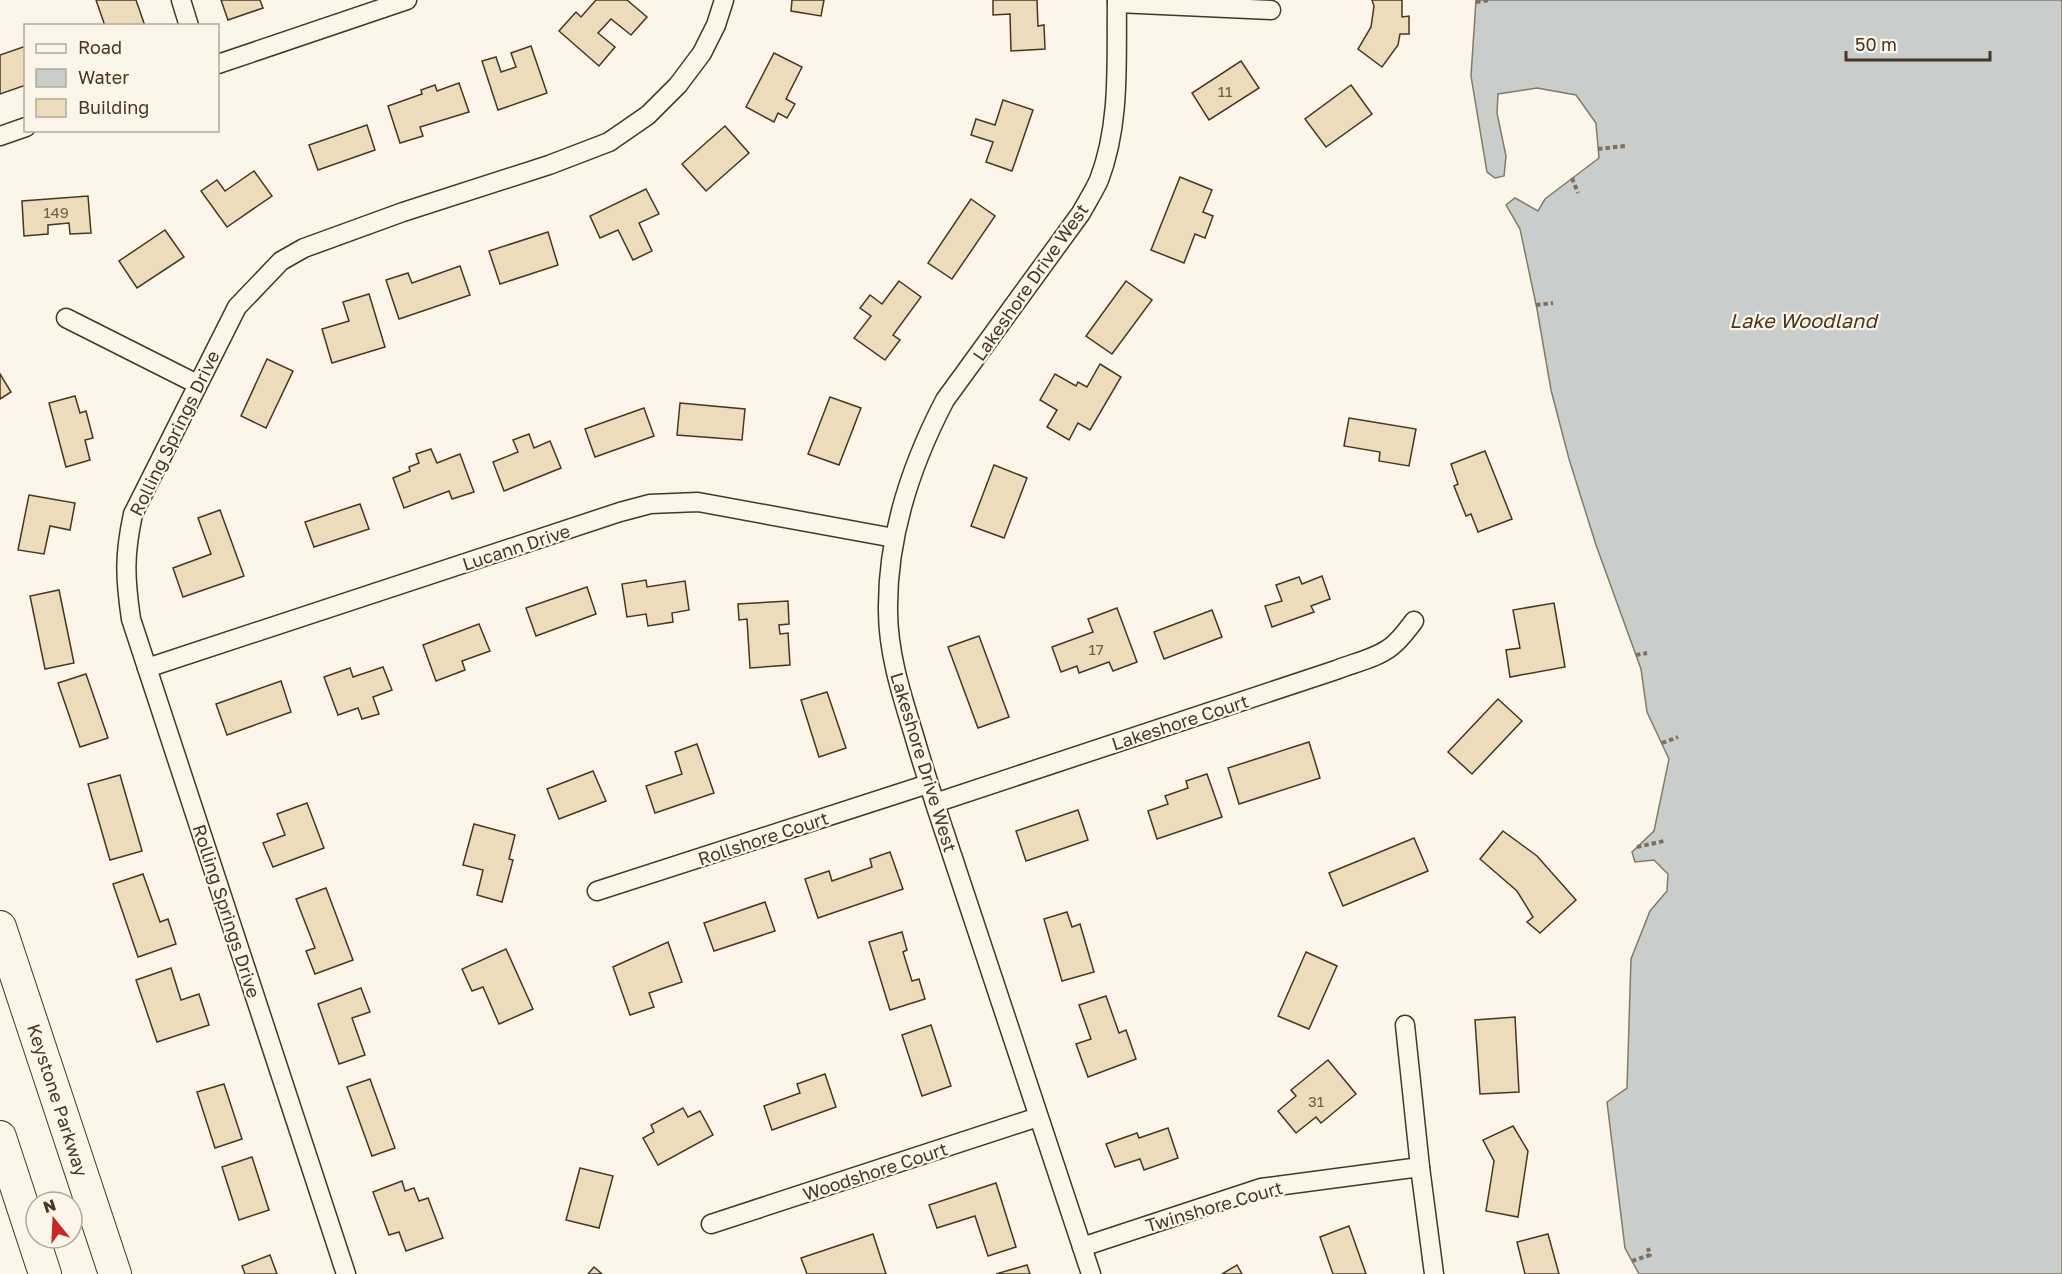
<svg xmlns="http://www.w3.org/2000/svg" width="2062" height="1274" font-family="'Golos Text',sans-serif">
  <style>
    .water { fill: #c9cecd; stroke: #887966; stroke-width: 1.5 }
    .building { fill: #ecdcbc; stroke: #4a3520; stroke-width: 1.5 }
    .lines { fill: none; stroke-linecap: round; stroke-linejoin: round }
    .minor-casing { stroke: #4a3520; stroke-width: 21 }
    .motorway-casing { stroke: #4a3520; stroke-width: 34 }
    .path { stroke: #7f6f5c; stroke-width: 4; stroke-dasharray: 4.5 3; stroke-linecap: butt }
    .minor { stroke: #fbf6e9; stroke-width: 18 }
    .motorway { stroke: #fbf6e9; stroke-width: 32 }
    .labels { text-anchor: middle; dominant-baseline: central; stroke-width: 4.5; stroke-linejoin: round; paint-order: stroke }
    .number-label { font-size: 15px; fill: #725f47 }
    .street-label { font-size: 18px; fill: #4a3520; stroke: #fbf6e9 }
    .water-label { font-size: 20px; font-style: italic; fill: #4a3520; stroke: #fbf6e9 }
  </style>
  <rect width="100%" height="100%" fill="#fbf6e9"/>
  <!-- water -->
  <path class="water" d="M1476 0H2062V1274H1639L1625 1248 1607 1102 1627 1088 1631 959 1650 911 1667 891 1668 874 1654 860 1635 862 1632 852 1654 831 1669 759 1647 712 1641 669 1596 545 1569 459 1551 390 1537 309 1520 229 1506 205 1515 198 1538 211 1545 199 1599 158 1596 123 1576 95 1537 88 1498 94 1497 113 1506 156 1504 176 1495 178 1487 172 1471 76Z"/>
  <!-- building -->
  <g class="building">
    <path d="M96 0H136L145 26H105Z"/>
    <path d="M221 0H260L263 8 228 20Z"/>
    <path d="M596 0H627L647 17 631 35 611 19 598 33 615 47 599 66 559 31 576 12 581 17Z"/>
    <path d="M792 0H824L821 16 791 11Z"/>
    <path d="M993 0H1037L1038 26 1044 25 1045 49 1011 51 1010 14 993 15Z"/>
    <path d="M1372 0H1402V17L1409 16V34H1400L1398 45 1382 67 1358 49 1371 27 1374 6Z"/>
    <path d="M26 46V85L0 94V55Z"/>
    <path d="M531 46 547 93 498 110 482 61 496 57 501 72 516 67 511 53Z"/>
    <path d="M774 53 802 67 786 99 795 104 787 118 778 113 774 122 746 107Z"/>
    <path d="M1241 61 1259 88 1209 120 1192 93Z"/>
    <path d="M459 83 469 112 420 127 423 136 400 143 388 106 422 94 421 90 435 85 437 91Z"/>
    <path d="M1351 85 1372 114 1326 147 1305 119Z"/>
    <path d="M1003 100 1033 110 1012 171 986 162 993 142 971 135 976 119 995 125Z"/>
    <path d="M367 125 375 150 318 170 309 145Z"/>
    <path d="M725 126 749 153 706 191 682 164Z"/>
    <path d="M254 171 272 196 227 227 201 191 217 180 225 191Z"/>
    <path d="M1180 177 1212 190 1203 212 1213 216 1205 238 1195 234 1184 263 1151 250Z"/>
    <path d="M646 189 659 214 639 223 652 251 633 260 618 230 600 238 590 216Z"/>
    <path d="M88 196 91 233 70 234 69 223 48 225V234L24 236 22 201Z"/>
    <path d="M971 199 995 216 952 279 928 263Z"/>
    <path d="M165 230 184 257 137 288 119 261Z"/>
    <path d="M548 232 558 265 500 284 489 251Z"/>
    <path d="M460 266 470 295 399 319 386 280 408 273 412 283Z"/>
    <path d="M899 281 921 297 893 335 900 340 885 360 854 338 871 316 860 308 870 295 882 304Z"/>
    <path d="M1126 281 1152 300 1112 354 1086 336Z"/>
    <path d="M369 294 385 347 332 363 322 329 349 321 343 302Z"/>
    <path d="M267 359 293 371 266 428 241 416Z"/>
    <path d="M1100 364 1121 377 1090 430 1078 423 1069 440 1047 427 1057 410 1040 400 1055 374 1076 386 1078 382 1087 387Z"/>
    <path d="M0 374 11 392 0 399Z"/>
    <path d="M75 396 80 413 86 411 93 438 85 440 90 460 66 467 49 403Z"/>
    <path d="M830 397 861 408 839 465 808 454Z"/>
    <path d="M680 403 745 409 742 440 677 435Z"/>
    <path d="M644 408 654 436 595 457 585 429Z"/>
    <path d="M1349 418 1416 429 1409 466 1379 461 1380 452 1344 446Z"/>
    <path d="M529 434 534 448 550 441 561 468 504 491 493 462 518 452 513 440Z"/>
    <path d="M431 449 437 463 460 454 474 492 452 499 449 491 404 508 393 478 410 471 409 467 419 463 416 454Z"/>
    <path d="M1485 451 1512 519 1478 532 1471 514 1466 516 1454 486 1458 484 1451 464Z"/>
    <path d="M994 465 1027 478 1004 538 971 526Z"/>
    <path d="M29 495 75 503 70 530 50 526 44 554 18 550Z"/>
    <path d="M360 504 369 529 314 547 305 522Z"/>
    <path d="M220 510 244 576 183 597 173 568 211 554 198 518Z"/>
    <path d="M1322 576 1330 599 1311 606 1314 612 1272 627 1265 606 1282 601 1276 585 1299 577 1302 584Z"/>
    <path d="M646 580 647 587 685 581 689 610 672 613 673 622 648 626 646 614 627 617 622 584Z"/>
    <path d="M587 587 596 614 536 636 526 608Z"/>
    <path d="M59 590 74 663 45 669 30 596Z"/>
    <path d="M788 601 789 624 779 625 780 634 788 633 790 665 750 668 747 619 739 620 738 604Z"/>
    <path d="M1554 603 1565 667 1510 677 1506 650 1520 648 1513 610Z"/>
    <path d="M1117 608 1137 662 1113 671 1109 662 1079 673 1077 666 1061 672 1052 647 1093 632 1088 619Z"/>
    <path d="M1212 610 1222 637 1164 659 1154 632Z"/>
    <path d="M479 624 490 651 462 661 465 670 436 681 423 645Z"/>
    <path d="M979 636 1009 717 978 728 948 647Z"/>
    <path d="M383 667 392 690 373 697 379 714 362 719 358 708 338 715 324 677 350 668 353 677Z"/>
    <path d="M86 674 108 738 80 747 58 683Z"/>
    <path d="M281 681 291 712 227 735 216 704Z"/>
    <path d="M827 692 846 748 819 757 801 700Z"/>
    <path d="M1498 699 1522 721 1472 774 1448 752Z"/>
    <path d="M1309 742 1320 778 1239 804 1228 768Z"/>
    <path d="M697 744 714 793 655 813 646 786 682 774 675 752Z"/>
    <path d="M593 771 606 801 559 819 547 789Z"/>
    <path d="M1207 774 1222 817 1157 839 1148 811 1168 804 1165 796 1188 788 1186 781Z"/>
    <path d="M120 775 142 851 110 860 88 784Z"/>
    <path d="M307 803 324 848 273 867 263 843 285 835 277 814Z"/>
    <path d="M1078 810 1088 840 1026 861 1016 831Z"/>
    <path d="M474 824 515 835 509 859 513 860 502 902 477 895 483 870 463 865Z"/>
    <path d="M1503 831 1537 856 1576 900 1540 933 1527 922 1533 917 1517 891 1480 859Z"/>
    <path d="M1414 838 1428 871 1343 906 1329 873Z"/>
    <path d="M890 852 903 889 818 918 805 879 829 871 832 881 872 867 870 859Z"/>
    <path d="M143 874 160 922 168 919 176 944 138 957 113 884Z"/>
    <path d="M326 888 353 960 315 974 306 951 315 948 296 899Z"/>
    <path d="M765 902 775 931 714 951 704 923Z"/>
    <path d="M1067 912 1072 927 1080 924 1094 972 1062 981 1044 919Z"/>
    <path d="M902 932 907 950 903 952 912 981 919 979 925 999 890 1010 869 942Z"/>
    <path d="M668 942 682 982 649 993 654 1007 630 1015 613 967Z"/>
    <path d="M506 949 533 1009 499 1024 483 987 472 991 462 969Z"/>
    <path d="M1306 952 1337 966 1309 1029 1278 1016Z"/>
    <path d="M171 968 181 1000 199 994 209 1025 157 1042 136 980Z"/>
    <path d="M361 988 370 1012 352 1018 365 1055 339 1064 318 1004Z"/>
    <path d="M1106 996 1119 1033 1126 1030 1136 1059 1088 1077 1076 1044 1091 1039 1079 1005Z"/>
    <path d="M1515 1017 1519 1092 1480 1094 1475 1020Z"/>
    <path d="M931 1025 951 1086 922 1096 902 1035Z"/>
    <path d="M1328 1060 1356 1094 1321 1123 1316 1117 1296 1133 1278 1111 1296 1096 1291 1090Z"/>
    <path d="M825 1074 836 1107 772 1130 764 1106 800 1093 797 1084Z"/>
    <path d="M370 1079 395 1148 372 1156 347 1087Z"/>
    <path d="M224 1084 242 1139 215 1148 197 1092Z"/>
    <path d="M683 1108 688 1117 700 1111 713 1135 658 1165 643 1138 654 1132 651 1125Z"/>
    <path d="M1513 1126 1528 1151 1518 1217 1486 1211 1494 1161 1483 1140Z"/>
    <path d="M1168 1128 1178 1158 1144 1170 1140 1159 1115 1167 1106 1144 1137 1133 1139 1138Z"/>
    <path d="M252 1157 269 1210 239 1220 222 1167Z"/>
    <path d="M580 1168 613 1176 599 1228 566 1220Z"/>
    <path d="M402 1181 405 1191 414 1188 419 1201 428 1198 443 1238 406 1251 399 1232 389 1235 373 1192Z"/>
    <path d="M996 1183 1016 1247 988 1256 975 1216 937 1228 929 1205Z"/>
    <path d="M1349 1226 1366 1274H1333L1320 1237Z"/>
    <path d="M873 1234 886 1274H807L801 1258Z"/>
    <path d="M1548 1234 1559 1274H1525L1517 1242Z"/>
    <path d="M270 1255 277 1274H245L242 1266Z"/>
    <path d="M1027 1265 1030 1274H996Z"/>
    <path d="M1237 1265 1242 1274H1222Z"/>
    <path d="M594 1267 602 1274H588Z"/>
  </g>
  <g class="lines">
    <defs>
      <g id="minor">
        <path d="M181 0 189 26"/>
        <path d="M1117 3 1271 10"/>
        <path d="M218 64 407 0"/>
        <path d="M0 136 26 127"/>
        <path d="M66 318 197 384"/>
        <path d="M147 668 620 512 650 504 698 502 894 538"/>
        <path d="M935 803 1336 670C1353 663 1378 658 1392 646 1401 639 1407 630 1414 621"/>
        <path d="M597 891 928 784"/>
        <path d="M1405 1025 1420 1167 1434 1274"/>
        <path d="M711 1224 1038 1117"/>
        <path d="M1082 1247 1261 1188 1420 1167"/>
        <path d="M346 1274 131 619C125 578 124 556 133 514L237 307 281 261 304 248 403 212 549 165 609 142 648 115 678 85 702 53 716 25 724 0"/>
        <path d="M1091 1274C1045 1134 998 995 952 855 938 814 925 773 913 732 901 693 888 652 888 611 887 537 911 465 945 400L1081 213C1087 202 1094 191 1099 180 1121 123 1116 60 1117 0"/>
      </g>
      <g id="motorway">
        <path d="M0 927 115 1274"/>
        <path d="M0 1137 45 1274"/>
      </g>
    </defs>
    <!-- minor casing -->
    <use href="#minor" class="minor-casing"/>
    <!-- motorway casing -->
    <use href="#motorway" class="motorway-casing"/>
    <!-- path -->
    <g class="path">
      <path d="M1476 2 1490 0"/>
      <path d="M1598 149 1625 146"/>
      <path d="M1572 178 1578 193"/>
      <path d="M1536 305 1553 303"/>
      <path d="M1636 655 1647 653"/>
      <path d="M1662 743 1678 737"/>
      <path d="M1637 847 1664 841"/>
      <path d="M1632 1261 1650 1255 1648 1248"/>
    </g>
    <!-- minor -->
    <use href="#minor" class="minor"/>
    <!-- motorway -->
    <use href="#motorway" class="motorway"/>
  </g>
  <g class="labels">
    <!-- number labels -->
    <g class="number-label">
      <text x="1225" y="91">11</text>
      <text x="56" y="212">149</text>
      <text x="1096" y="649">17</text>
      <text x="1316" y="1101">31</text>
    </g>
    <!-- street labels -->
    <g class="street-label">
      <text transform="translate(1030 282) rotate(-55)">Lakeshore Drive West</text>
      <text transform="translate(174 433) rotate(-64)">Rolling Springs Drive</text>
      <text transform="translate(516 547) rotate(-18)">Lucann Drive</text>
      <text transform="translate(1180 722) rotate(-18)">Lakeshore Court</text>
      <text transform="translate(924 762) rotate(73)">Lakeshore Drive West</text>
      <text transform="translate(763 838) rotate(-18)">Rollshore Court</text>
      <text transform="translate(227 911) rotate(72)">Rolling Springs Drive</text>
      <text transform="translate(58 1100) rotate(72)">Keystone Parkway</text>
      <text transform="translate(875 1171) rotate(-18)">Woodshore Court</text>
      <text transform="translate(1214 1206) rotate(-16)">Twinshore Court</text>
    </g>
    <!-- water labels -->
    <g class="water-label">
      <text x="1803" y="320">Lake Woodland</text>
    </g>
  </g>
  <!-- legend -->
  <rect x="24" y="24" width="195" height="108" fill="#fbf6e9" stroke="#b4a999" stroke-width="1.5"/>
  <rect x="36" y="44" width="30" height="9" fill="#fbf6e9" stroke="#b4a999" stroke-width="1.5"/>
  <text x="78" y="54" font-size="18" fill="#4a3520">Road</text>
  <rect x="36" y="69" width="30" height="18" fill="#c9cecd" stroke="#b4a999" stroke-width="1.5"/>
  <text x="78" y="84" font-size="18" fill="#4a3520">Water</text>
  <rect x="36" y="99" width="30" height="18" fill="#ecdcbc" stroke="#b4a999" stroke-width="1.5"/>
  <text x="78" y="114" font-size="18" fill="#4a3520">Building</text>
  <!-- north arrow -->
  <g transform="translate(54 1220) rotate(342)"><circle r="28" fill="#fbf6e9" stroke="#b4a999" stroke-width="1.5"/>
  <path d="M0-4.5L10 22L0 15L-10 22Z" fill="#c62828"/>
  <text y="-9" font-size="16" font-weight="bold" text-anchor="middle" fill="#4a3520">N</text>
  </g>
  <!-- scale -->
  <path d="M1846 51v9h144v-9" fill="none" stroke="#4a3520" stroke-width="3"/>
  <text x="1855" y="51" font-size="18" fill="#4a3520" stroke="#fbf6e9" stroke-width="4.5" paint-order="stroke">50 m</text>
</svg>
